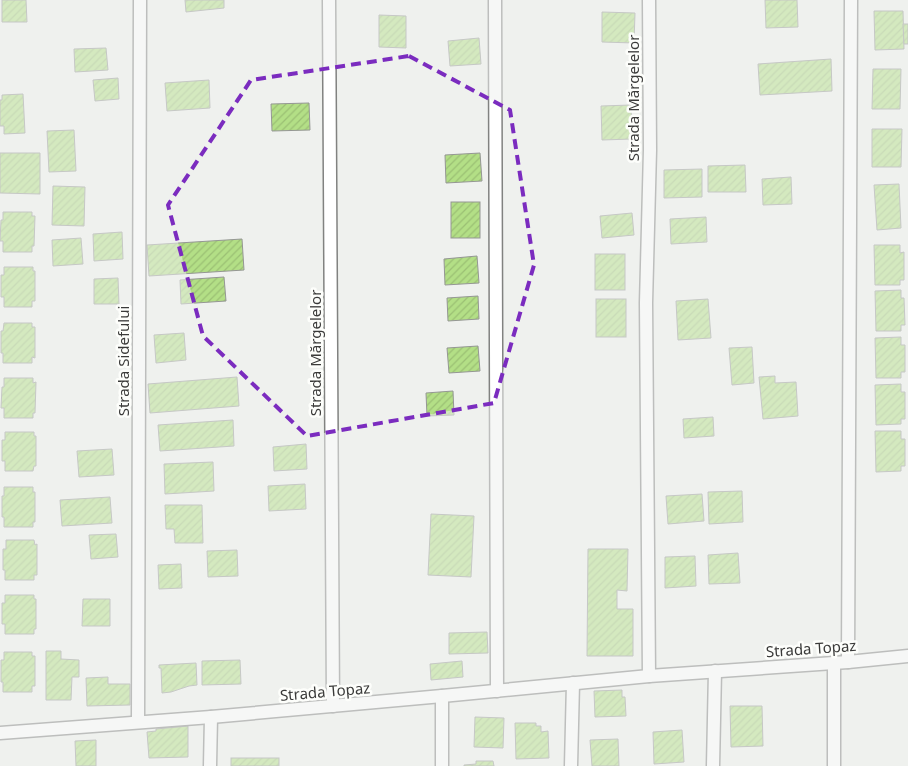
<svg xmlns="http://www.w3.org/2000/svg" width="908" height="766" font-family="'Noto Sans',sans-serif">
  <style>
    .building { fill: url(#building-hatch); stroke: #959794 }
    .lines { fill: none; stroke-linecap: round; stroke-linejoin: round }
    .minor-casing { stroke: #818280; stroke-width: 15 }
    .minor { stroke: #fff; stroke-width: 12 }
    .marked { fill: none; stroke: #7b2cbf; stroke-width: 4; stroke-dasharray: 10 6; stroke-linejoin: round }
    .labels { text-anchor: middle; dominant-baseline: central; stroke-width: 5; stroke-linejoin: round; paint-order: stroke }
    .street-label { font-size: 15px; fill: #3a3a39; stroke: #fdfefb }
  </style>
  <defs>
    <pattern id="building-hatch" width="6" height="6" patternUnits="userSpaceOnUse" patternTransform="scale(1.25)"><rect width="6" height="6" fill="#b3df86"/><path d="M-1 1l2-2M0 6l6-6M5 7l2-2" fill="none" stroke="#9bc074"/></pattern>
  </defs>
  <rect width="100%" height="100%" fill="#eff1ee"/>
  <!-- building -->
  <g class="building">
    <path d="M2 0H26L27 22H2Z"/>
    <path d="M185 0H224V8L186 12Z"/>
    <path d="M765 0H797L798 27 766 28Z"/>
    <path d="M874 11H903L904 49 875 50Z"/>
    <path d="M602 12 635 13 634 43 602 42Z"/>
    <path d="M379 15 406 16V48L379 47Z"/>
    <path d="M903 24H908V44H904Z"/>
    <path d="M479 38 481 64 450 66 448 41Z"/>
    <path d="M106 48 108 70 75 72 74 49Z"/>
    <path d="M831 59 832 91 760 95 758 64Z"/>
    <path d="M873 69H901L900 109H872Z"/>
    <path d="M118 78 119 99 95 101 93 80Z"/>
    <path d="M209 80 210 108 167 111 165 83Z"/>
    <path d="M23 94 25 133 4 134V126H0V100H2V95Z"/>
    <path d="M309 103 310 130 272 131 271 104Z"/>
    <path d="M631 105 632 139 602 140 601 106Z"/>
    <path d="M872 129H902L901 167H872Z"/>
    <path d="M74 130 76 171 49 172 47 131Z"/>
    <path d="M0 153H40V194L0 193Z"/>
    <path d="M480 153 482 181 446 183 445 155Z"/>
    <path d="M745 165 746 192H708V166Z"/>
    <path d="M702 169V197L664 198V170Z"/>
    <path d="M791 177 792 204 763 205 762 179Z"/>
    <path d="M899 184 901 228 877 230 874 185Z"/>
    <path d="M53 186 85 187 84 226 52 225Z"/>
    <rect x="451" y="202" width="29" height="36"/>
    <path d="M3 212H32V216H35L34 246H32V252H3V241H0L1 220H3Z"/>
    <path d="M632 213 634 235 602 238 600 216Z"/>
    <path d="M706 217 707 242 671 244 670 219Z"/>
    <path d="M122 232 123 259 94 261 93 234Z"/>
    <path d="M81 238 83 264 53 266 52 240Z"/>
    <path d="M242 239 244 270 149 276 147 245Z"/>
    <path d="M874 245H900V253L904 252V280H900V285H875Z"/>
    <rect x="595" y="254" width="30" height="36"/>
    <path d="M477 256 479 283 445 285 444 259Z"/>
    <path d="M4 267H33V271H35V301H32V307H4V297H1V275H4Z"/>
    <path d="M224 277 226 301 181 304 180 280Z"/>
    <path d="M118 278 119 304H94V279Z"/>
    <path d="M901 290V298H904L905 325H901V331H876L875 291Z"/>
    <path d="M478 296 479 319 448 321 447 298Z"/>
    <rect x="596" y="299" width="30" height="38"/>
    <path d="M708 299 711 338 678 340 676 301Z"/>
    <path d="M4 323H32V327H35V358L32 357V363H3V353H1V331H3Z"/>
    <path d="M184 333 186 360 156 363 154 335Z"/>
    <path d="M901 337V345H905V372H901V378H876L875 338Z"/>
    <path d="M478 346 480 371 449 373 447 348Z"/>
    <path d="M752 347 754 383 732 385 729 348Z"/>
    <path d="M775 376V383L796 382 798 416 763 419 759 377Z"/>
    <path d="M237 377 239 406 150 413 148 384Z"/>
    <path d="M4 378H33V383L36 382 35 413H33V418H4V408H1L2 387H4Z"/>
    <path d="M901 384V392H905V419H901V424L876 425 875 385Z"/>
    <path d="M453 391 454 415 427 416 426 393Z"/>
    <path d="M713 417 714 436 684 438 683 419Z"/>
    <path d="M233 420 234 446 160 451 158 425Z"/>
    <path d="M875 431H901V439H905V466H901V471L876 472Z"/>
    <path d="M5 432H34V436H36V466H34L33 471H5V461H2V440H5Z"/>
    <path d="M306 444 307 469 274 471 273 447Z"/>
    <path d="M112 449 114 475 79 477 77 451Z"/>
    <path d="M213 462 214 491 165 494 164 464Z"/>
    <path d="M305 484 306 509 269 511 268 486Z"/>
    <path d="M4 487H33V492H35V522H33V527H4V517H2V496H4Z"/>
    <path d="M742 491 743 522 709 524 708 492Z"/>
    <path d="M702 494 704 521 668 524 666 496Z"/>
    <path d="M110 497 112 523 62 526 60 500Z"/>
    <path d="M165 505H202L203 543H175L174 529H166Z"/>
    <path d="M431 514 474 516 471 577 428 575Z"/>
    <path d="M116 534 118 557 91 559 89 535Z"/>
    <path d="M6 540H34L35 545 37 544V575H34V580H5V570H3V549H6Z"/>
    <path d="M588 549H628L627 591 617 590V609H633V656H587Z"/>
    <path d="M237 550 238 576 208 577 207 551Z"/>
    <path d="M738 553 740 583 709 584 708 555Z"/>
    <path d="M695 556 696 586 665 588V557Z"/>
    <path d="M181 564 182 588 159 589 158 565Z"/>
    <path d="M5 595H34V599H36V629H34V634H5V624H2V603H5Z"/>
    <path d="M83 599H110V626H82Z"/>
    <path d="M487 632 488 653 449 654V633Z"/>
    <path d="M46 651H61V659L79 660V677H72L71 700H46Z"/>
    <path d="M4 652H32V656H35V686H32V692H3V682H1V660H4Z"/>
    <path d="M240 660 241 684 202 685V661Z"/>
    <path d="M462 661 463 677 431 680 430 664Z"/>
    <path d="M196 663 197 685 189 686 171 692 162 693 161 668H159V665Z"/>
    <path d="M108 677V684H130V705L87 706 86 678Z"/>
    <path d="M622 690V697H625L626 716 595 717 594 691Z"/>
    <path d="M730 706H762L763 746 731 747Z"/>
    <path d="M475 717 504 718 503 748 474 747Z"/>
    <path d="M515 723H536V726H541V732L548 731 549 758 516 759Z"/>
    <path d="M188 726V757L149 758 147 732 156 731V729Z"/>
    <path d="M682 730 684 762 654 764 653 732Z"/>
    <path d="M618 739 619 766H592L590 740Z"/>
    <path d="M96 740V766H76L75 741Z"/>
    <rect x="231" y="758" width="48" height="8"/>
    <path d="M476 761H493L494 766H464V765L476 764Z"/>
  </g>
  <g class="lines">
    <defs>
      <g id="minor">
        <path d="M329 0 333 706"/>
        <path d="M495 0 497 691"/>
        <path d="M649 0 650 150 646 303 649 676"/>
        <path d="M848 662 851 0"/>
        <path d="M834 663V766"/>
        <path d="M138 722 140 0"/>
        <path d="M0 733 211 717 442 696 649 676 848 662 908 656"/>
        <path d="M210 766 211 717"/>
        <path d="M442 766V696"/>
        <path d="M571 766 573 683"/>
        <path d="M713 766 715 671"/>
      </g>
    </defs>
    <!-- minor casing -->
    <use href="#minor" class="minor-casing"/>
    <!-- minor -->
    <use href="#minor" class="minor"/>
  </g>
  <!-- marked area -->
  <path d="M0 0H908V766H0ZM409 56 510 110 534 265 494 403 307 436 203 336 168 205 251 80Z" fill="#eff1ee" fill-opacity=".55" fill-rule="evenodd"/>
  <path class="marked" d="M409 56 510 110 534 265 494 403 307 436 203 336 168 205 251 80Z"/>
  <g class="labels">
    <!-- street labels -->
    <g class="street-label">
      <text transform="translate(633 98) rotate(-90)">Strada Mărgelelor</text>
      <text transform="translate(315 353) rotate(-90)">Strada Mărgelelor</text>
      <text transform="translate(123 361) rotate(-90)">Strada Sidefului</text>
      <text transform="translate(811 648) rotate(-4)">Strada Topaz</text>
      <text transform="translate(325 691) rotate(-5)">Strada Topaz</text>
    </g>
  </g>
</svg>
